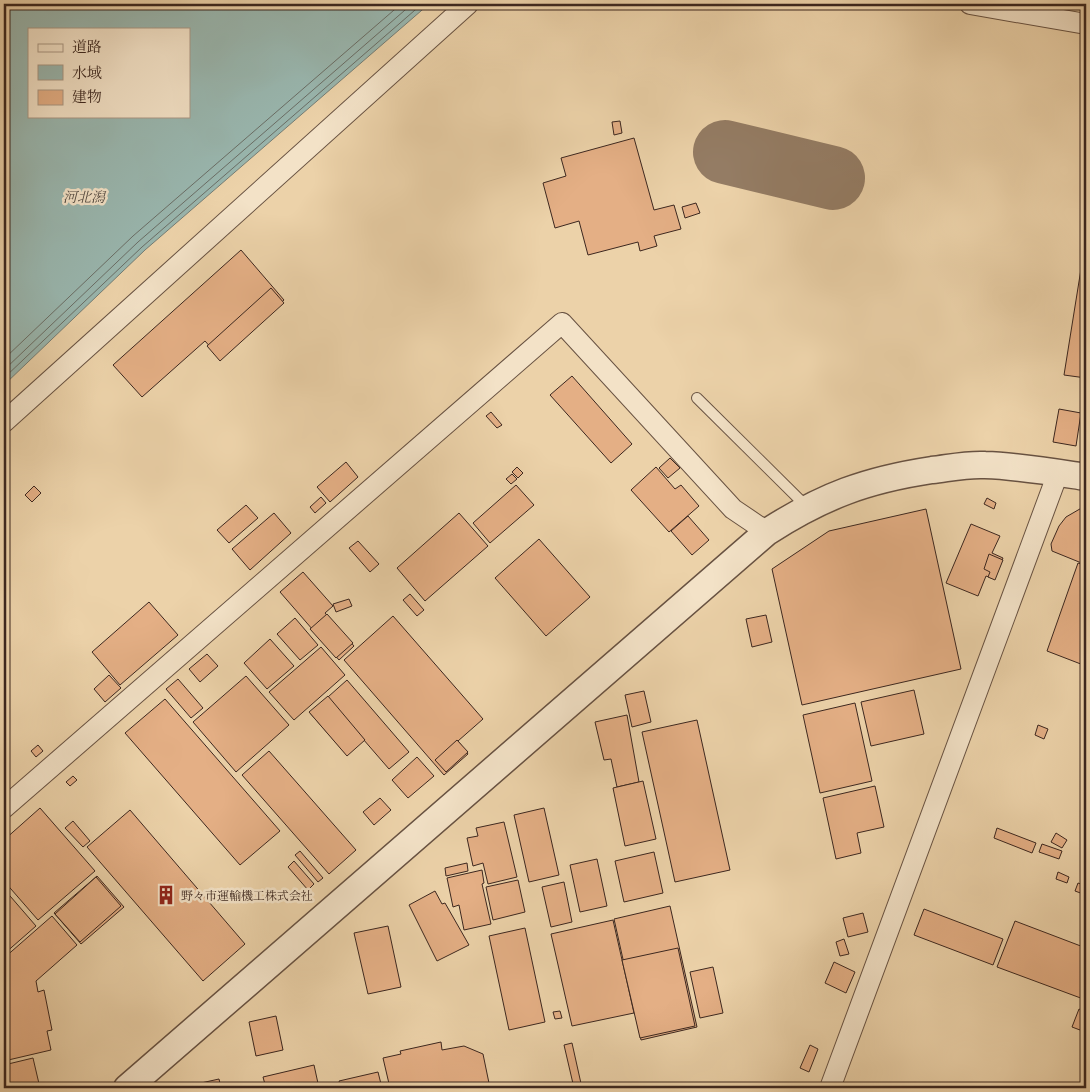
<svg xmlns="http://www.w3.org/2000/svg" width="1090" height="1092" font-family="'Libre Caslon Text','Noto Serif JP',serif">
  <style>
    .water { fill: #99b6ae; stroke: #747d75; fill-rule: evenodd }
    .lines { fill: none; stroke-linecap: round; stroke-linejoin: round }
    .shore { stroke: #6a6e66; stroke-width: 1 }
    .taxiway { stroke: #947c64; stroke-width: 64 }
    .building { fill: #e4af85; stroke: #3c271f }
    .service-casing { stroke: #685242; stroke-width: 12 }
    .minor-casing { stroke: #685242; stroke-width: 22 }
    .tertiary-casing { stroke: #685242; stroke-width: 29 }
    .service { stroke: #f3e2c7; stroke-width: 10 }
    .minor { stroke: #f3e2c7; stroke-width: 20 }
    .tertiary { stroke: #f3e2c7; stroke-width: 26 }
    .labels { text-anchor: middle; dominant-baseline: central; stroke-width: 5; stroke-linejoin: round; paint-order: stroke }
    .poi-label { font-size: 12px; fill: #3c271f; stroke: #f3e2c7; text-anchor: start }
    .water-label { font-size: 14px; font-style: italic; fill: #534b43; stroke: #f3e2c7 }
  </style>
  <rect width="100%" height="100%" fill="#ecd2a9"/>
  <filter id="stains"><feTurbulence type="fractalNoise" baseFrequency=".004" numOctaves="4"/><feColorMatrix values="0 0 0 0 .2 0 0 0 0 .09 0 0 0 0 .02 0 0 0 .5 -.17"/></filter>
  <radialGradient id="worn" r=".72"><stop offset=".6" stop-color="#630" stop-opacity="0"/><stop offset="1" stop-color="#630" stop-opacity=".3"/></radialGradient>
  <!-- water -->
  <path class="water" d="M4 4H429L145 250 4 385ZM29 29H189V116H29Z"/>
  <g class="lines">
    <!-- shore -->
    <g class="shore">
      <path d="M4 359 133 236 401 4"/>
      <path d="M4 370 138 242 412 4"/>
      <path d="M4 378 142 247 422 4"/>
    </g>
    <!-- taxiway -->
    <path class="taxiway" d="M725 152 833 178"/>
  </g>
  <!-- building -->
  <g class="building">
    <path d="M620 121 622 133 614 135 612 122Z"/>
    <path d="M634 138 654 210 674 205 681 229 654 236 657 246 640 251 638 242 588 255 579 221 555 228 543 183 566 176 561 158Z"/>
    <path d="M696 203 700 213 685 218 682 207Z"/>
    <path d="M1086 246V270L1082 269Z"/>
    <path d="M241 250 284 300 220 358 205 341 142 397 113 365Z"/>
    <path d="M1081 269 1086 270V378L1064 375Z"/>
    <path d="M271 288 284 303 220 361 207 346Z"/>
    <path d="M572 376 632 444 611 463 550 395Z"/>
    <path d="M1086 379V413H1081Z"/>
    <path d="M1059 409 1081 413 1076 446 1053 442Z"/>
    <path d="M491 412 502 425 497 428 486 416Z"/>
    <path d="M670 458 680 468 668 478 659 468Z"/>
    <path d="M346 462 358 477 330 502 317 487Z"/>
    <path d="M517 467 523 473 518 478 512 472Z"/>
    <path d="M656 467 675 489 681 485 699 506 669 532 631 490Z"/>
    <path d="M512 474 517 479 511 484 506 479Z"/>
    <path d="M516 485 534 505 490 543 473 523Z"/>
    <path d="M34 486 41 493 32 502 25 495Z"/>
    <path d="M321 497 326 503 315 513 310 507Z"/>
    <path d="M987 498 996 503 994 509 984 504Z"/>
    <path d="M246 505 258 518 229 543 217 530Z"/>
    <path d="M1085 506 1086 559 1084 564 1052 551 1051 544 1059 526 1066 517Z"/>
    <path d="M926 509 961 669 802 705 772 569 829 531Z"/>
    <path d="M274 513 291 533 250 570 232 549Z"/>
    <path d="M459 513 488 546 425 601 397 568Z"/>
    <path d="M688 516 709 540 692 555 671 531Z"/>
    <path d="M971 524 1000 536 992 553 1003 558 994 579 986 576 978 596 946 583Z"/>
    <path d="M539 539 590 597 546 636 495 578Z"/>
    <path d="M358 541 379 564 370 572 349 548Z"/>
    <path d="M989 554 1003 560 995 580 988 577 990 572 984 569Z"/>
    <path d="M1078 563 1086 566V666L1047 651Z"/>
    <path d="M303 572 333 606 325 613 354 646 339 660 280 592Z"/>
    <path d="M410 594 424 610 417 616 403 600Z"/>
    <path d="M349 599 352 606 336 612 333 604Z"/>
    <path d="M149 602 178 635 120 685 92 652Z"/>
    <path d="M327 614 353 643 336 658 310 629Z"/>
    <path d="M766 615 772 642 752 647 746 619Z"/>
    <path d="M393 616 483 719 458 741 468 754 444 775 344 660Z"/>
    <path d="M295 618 318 645 300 660 277 634Z"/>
    <path d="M270 639 294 666 267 689 244 663Z"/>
    <path d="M321 647 345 675 294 720 269 692Z"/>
    <path d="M207 654 218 666 200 682 189 669Z"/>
    <path d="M109 675 121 688 105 702 94 689Z"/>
    <path d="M246 676 289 725 236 772 193 722Z"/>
    <path d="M178 679 203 708 191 718 166 689Z"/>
    <path d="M347 680 409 752 389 769 363 739 346 754 310 713Z"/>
    <path d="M914 690 924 734 871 746 861 702Z"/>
    <path d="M644 691 651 722 632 727 625 695Z"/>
    <path d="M328 696 365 740 347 756 309 712Z"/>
    <path d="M165 699 280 831 240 865 125 733Z"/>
    <path d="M855 703 872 781 820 793 803 715Z"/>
    <path d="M627 715 639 782 617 787 611 759 604 760 595 722Z"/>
    <path d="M697 720 730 870 675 882 642 732Z"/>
    <path d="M1038 725 1048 729 1044 739 1035 735Z"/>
    <path d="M457 740 468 752 446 772 435 760Z"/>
    <path d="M38 745 43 751 36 757 31 751Z"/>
    <path d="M269 751 356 850 329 874 242 775Z"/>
    <path d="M417 757 434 776 408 798 392 780Z"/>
    <path d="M73 776 77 780 70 786 66 782Z"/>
    <path d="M643 781 656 839 625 846 613 788Z"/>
    <path d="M875 786 884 827 857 833 861 853 836 859 823 798Z"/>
    <path d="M380 798 391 810 374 825 363 812Z"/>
    <path d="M40 808 95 871 38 920 4 881V840Z"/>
    <path d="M544 808 559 875 529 882 514 815Z"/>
    <path d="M130 810 245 944 203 981 87 847Z"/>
    <path d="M73 821 90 841 83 847 65 828Z"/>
    <path d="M504 822 517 877 488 884 483 863 473 866 467 838 478 836 476 828Z"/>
    <path d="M997 828 1036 843 1032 853 994 838Z"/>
    <path d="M1056 833 1067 840 1062 848 1051 842Z"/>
    <path d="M1042 844 1062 851 1059 859 1039 852Z"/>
    <path d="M300 851 323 878 318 882 295 855Z"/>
    <path d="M654 852 663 893 624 902 615 861Z"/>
    <path d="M597 859 607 906 580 912 570 865Z"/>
    <path d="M294 861 314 884 308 890 288 867Z"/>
    <path d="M467 863 468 871 446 876 445 868Z"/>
    <path d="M482 870 484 883 482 884 491 924 464 930 459 905 453 907 447 878Z"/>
    <path d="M1058 872 1069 877 1067 883 1056 879Z"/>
    <path d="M97 876 124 907 81 944 54 913Z"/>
    <path d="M96 877 121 906 80 942 55 914Z"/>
    <path d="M518 880 525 912 493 920 486 887Z"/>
    <path d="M564 882 572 922 551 927 542 887Z"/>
    <path d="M1078 883 1086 886V895L1075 891Z"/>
    <path d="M4 889 36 926 4 954Z"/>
    <path d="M435 891 442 904 445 903 469 945 437 961 409 905Z"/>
    <path d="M670 906 697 1027 641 1040 614 919Z"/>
    <path d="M924 909 1003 939 993 965 914 935Z"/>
    <path d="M863 913 868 932 848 937 843 918Z"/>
    <path d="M52 916 77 945 36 981 38 992 44 990 52 1030 47 1031 51 1050 4 1061V958Z"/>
    <path d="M613 920 634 1013 572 1026 551 934Z"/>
    <path d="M1015 921 1086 948V1000L997 967Z"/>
    <path d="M388 926 401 987 368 994 354 933Z"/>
    <path d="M525 928 545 1022 509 1030 489 936Z"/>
    <path d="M844 939 849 954 840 956 836 942Z"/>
    <path d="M678 948 695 1026 640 1038 622 960Z"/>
    <path d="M834 962 855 972 846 993 825 983Z"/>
    <path d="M713 967 723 1013 700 1018 690 972Z"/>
    <path d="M1079 1009 1086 1012 1080 1030 1072 1027Z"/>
    <path d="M560 1011 562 1018 555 1019 553 1012Z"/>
    <path d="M276 1016 283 1050 256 1056 249 1022Z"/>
    <path d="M441 1042 442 1050 464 1046 483 1054 490 1088H390L383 1058 401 1054 400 1051Z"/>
    <path d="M572 1043 582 1088H574L564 1045Z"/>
    <path d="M810 1045 818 1049 809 1072 800 1068Z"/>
    <path d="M33 1058 40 1088H6L4 1065Z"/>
    <path d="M314 1065 319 1088H266L263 1077Z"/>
    <path d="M378 1072 382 1088H341L339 1081Z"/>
    <path d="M219 1079 221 1088H183V1087Z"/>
  </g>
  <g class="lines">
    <defs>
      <path id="service" d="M697 398 807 507"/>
      <g id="minor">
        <path d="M970 4 1086 24"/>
        <path d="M4 422 468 4"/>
        <path d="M4 808 562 323 733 509 767 532"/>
        <path d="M830 1088 1058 473"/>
      </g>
      <path id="tertiary" d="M127 1088 767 532C823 496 866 480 932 470 949 468 967 464 985 465 1018 466 1053 472 1086 477"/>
    </defs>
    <!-- service casing -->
    <use href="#service" class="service-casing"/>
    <!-- minor casing -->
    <use href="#minor" class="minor-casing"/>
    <!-- tertiary casing -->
    <use href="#tertiary" class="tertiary-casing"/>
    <!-- service -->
    <use href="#service" class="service"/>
    <!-- minor -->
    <use href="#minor" class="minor"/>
    <!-- tertiary -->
    <use href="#tertiary" class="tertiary"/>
  </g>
  <!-- icons -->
  <defs>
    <symbol id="building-bare" viewBox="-9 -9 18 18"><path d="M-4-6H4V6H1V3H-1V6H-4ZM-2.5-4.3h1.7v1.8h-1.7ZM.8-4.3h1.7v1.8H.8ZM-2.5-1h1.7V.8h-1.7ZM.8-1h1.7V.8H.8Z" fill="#8f2418" stroke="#f3e2c7" stroke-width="2.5" paint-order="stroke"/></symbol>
  </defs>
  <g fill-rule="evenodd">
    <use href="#building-bare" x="152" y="881" width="28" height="28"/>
  </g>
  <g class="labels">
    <!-- poi labels -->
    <g class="poi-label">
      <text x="181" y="895">野々市運輸機工株式会社</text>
    </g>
    <!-- water labels -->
    <g class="water-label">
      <text x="84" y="197">河北潟</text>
    </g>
  </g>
  <!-- margin -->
  <rect width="1090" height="1092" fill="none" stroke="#ecd2a9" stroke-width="20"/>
  <rect x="5" y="5" width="1080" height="1082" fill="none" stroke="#3c271f" stroke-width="2.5"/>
  <rect x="10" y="10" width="1070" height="1072" fill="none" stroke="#3c271f"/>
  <!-- legend -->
  <rect x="28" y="28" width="162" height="90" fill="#f3e2c7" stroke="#aa9784"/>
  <rect x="38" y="44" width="25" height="8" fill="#f3e2c7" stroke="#aa9784"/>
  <text x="72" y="52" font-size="15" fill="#3c271f">道路</text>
  <rect x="38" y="65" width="25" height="15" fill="#99b6ae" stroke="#aa9784"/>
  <text x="72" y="78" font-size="15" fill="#3c271f">水域</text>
  <rect x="38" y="90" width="25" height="15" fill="#e4af85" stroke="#aa9784"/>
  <text x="72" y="102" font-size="15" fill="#3c271f">建物</text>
  <rect width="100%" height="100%" filter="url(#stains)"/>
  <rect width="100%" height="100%" fill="url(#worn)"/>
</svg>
